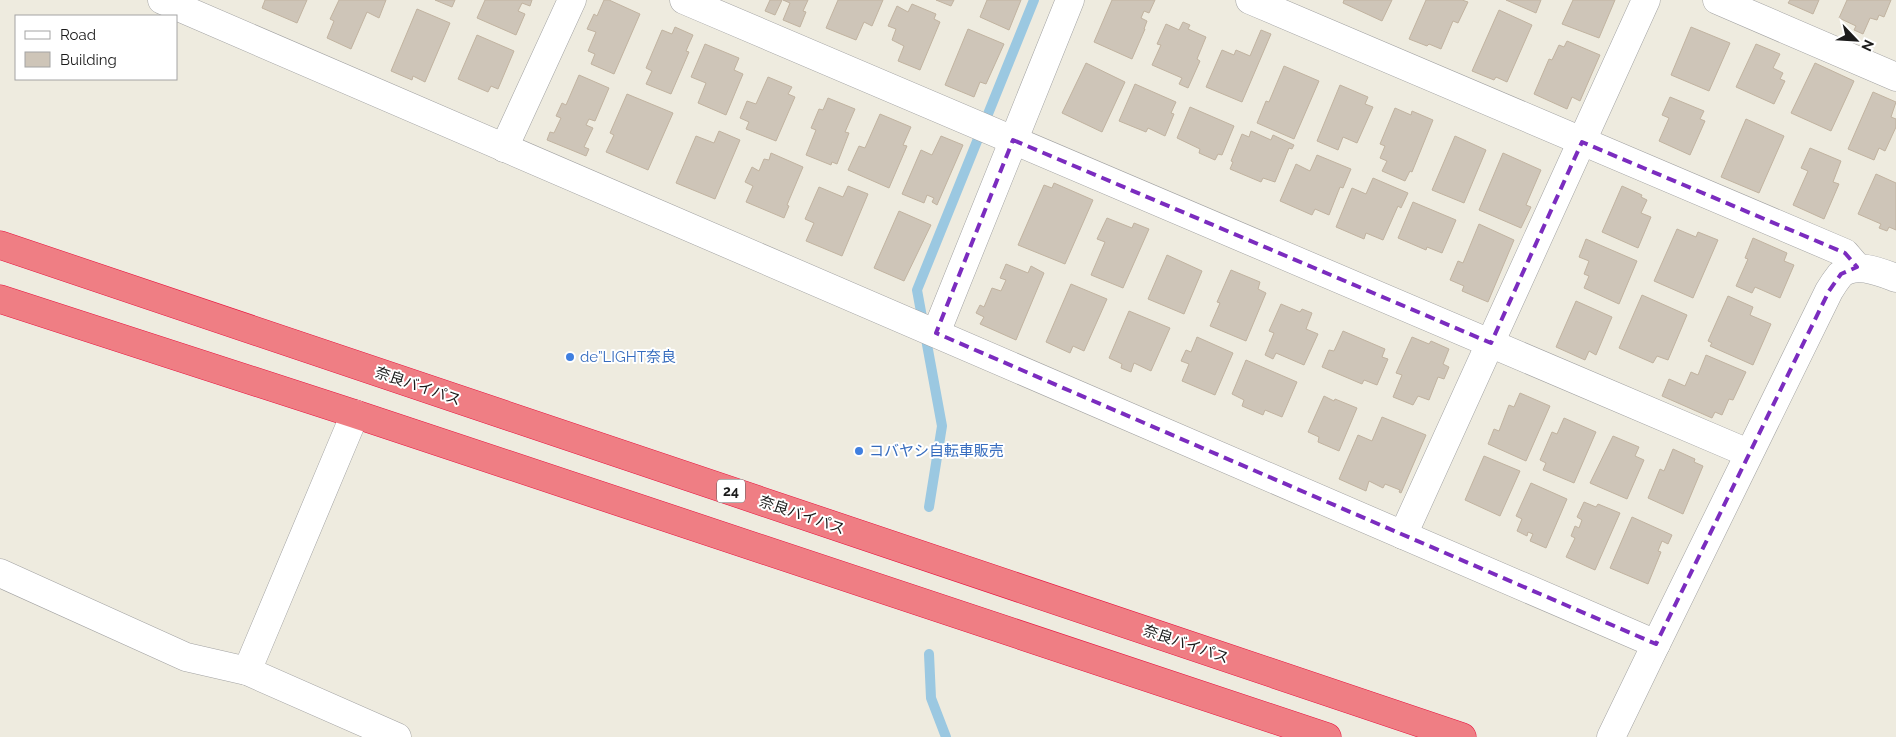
<svg xmlns="http://www.w3.org/2000/svg" width="1896" height="737" font-family="Raleway,'Noto Sans JP',sans-serif">
  <style>
    .lines { fill: none; stroke-linecap: round; stroke-linejoin: round }
    .stream { stroke: #9bc8e1; stroke-width: 10 }
    .building { fill: #cec5b8; stroke: #c1b3a0 }
    .minor-casing { stroke: #a2a2a2; stroke-width: 29 }
    .highway-casing { stroke: #e7123e; stroke-width: 29 }
    .minor { stroke: #fff; stroke-width: 28 }
    .highway { stroke: #ef7e84; stroke-width: 28 }
    .marked { fill: none; stroke: #7b2cbf; stroke-width: 4; stroke-dasharray: 10 6; stroke-linejoin: round }
    .shop-dot { fill: #3f7fe0; stroke: #fff; stroke-width: 2 }
    .labels { text-anchor: middle; dominant-baseline: central; stroke-width: 4; stroke-linejoin: round; paint-order: stroke }
    .shield { fill: #fff; stroke: #5f5f5f; stroke-width: 1 }
    .shield-label { font-size: 14px; font-weight: bold; fill: #1b1b1b }
    .shop-label { font-size: 15px; fill: #366cbe; stroke: #fff; text-anchor: start }
    .street-label { font-size: 15px; fill: #1b1b1b; stroke: #fff }
  </style>
  <rect width="100%" height="100%" fill="#eeebdf"/>
  <g class="lines">
    <!-- stream -->
    <g class="stream">
      <path d="M929 507 942 426 917 290 1034 0"/>
      <path d="M929 654 931 698 946 737"/>
    </g>
  </g>
  <!-- building -->
  <g class="building">
    <path d="M265 0H307L297 23 262 8Z"/>
    <path d="M339 0H386L379 18 367 12 351 49 327 38 334 21 330 19Z"/>
    <path d="M435 0H455L452 7Z"/>
    <path d="M485 0H532L530 6 522 3 518 11 525 14 516 35 477 18Z"/>
    <path d="M604 0H609L640 14 614 74 591 64 595 54 588 51 596 32 587 29 594 14 597 16Z"/>
    <path d="M770 0H782L775 15 765 11Z"/>
    <path d="M783 0H808L803 11 806 12 800 27 783 20 790 3Z"/>
    <path d="M838 0H883L872 26 864 22 856 40 826 28Z"/>
    <path d="M936 0H954L951 6Z"/>
    <path d="M987 0H1021L1009 30 980 17Z"/>
    <path d="M1112 0H1155L1149 13 1144 11 1141 18 1147 21 1144 29H1145L1132 59 1094 42Z"/>
    <path d="M1344 0H1392L1382 21 1343 3Z"/>
    <path d="M1426 0H1462L1468 2 1458 23 1453 21 1441 49 1429 44 1427 46 1409 39Z"/>
    <path d="M1506 0H1541L1536 13Z"/>
    <path d="M1573 0H1615L1599 38 1562 24Z"/>
    <path d="M1790 0H1819L1813 14 1788 3Z"/>
    <path d="M1847 0H1891L1884 17 1879 15 1877 20 1870 18 1863 34 1854 30 1856 26 1839 18Z"/>
    <path d="M912 4 936 14 934 19 940 22 920 70 898 61 904 46 892 40 896 29 888 26 897 6 908 12Z"/>
    <path d="M417 9 450 23 425 82 413 76 412 80 391 71Z"/>
    <path d="M1499 10 1532 25 1507 82 1496 77 1494 80 1472 71Z"/>
    <path d="M1183 22 1190 25 1188 29 1206 37 1197 59 1200 61 1188 88 1179 84 1182 78 1152 65 1161 45 1157 44 1166 24 1179 30Z"/>
    <path d="M675 27 693 35 686 51 689 52 671 94 646 84 652 71 646 68 662 30 672 34Z"/>
    <path d="M1691 27 1730 43 1709 91 1671 75Z"/>
    <path d="M968 29 1004 44 986 84 980 82 974 97 945 85Z"/>
    <path d="M1261 30 1271 34 1242 102 1206 87 1222 50 1234 55 1236 50 1250 56Z"/>
    <path d="M477 35 514 51 498 89 491 86 488 92 458 79Z"/>
    <path d="M1567 41 1600 55 1580 101 1572 97 1567 109 1534 94 1549 59 1552 60 1559 45 1564 47Z"/>
    <path d="M705 44 739 58 734 70 743 74 726 115 698 103 706 83 691 77Z"/>
    <path d="M1756 44 1780 54 1773 68 1783 73 1780 79 1785 81 1774 104 1736 87Z"/>
    <path d="M1086 63 1125 82 1102 132 1062 113Z"/>
    <path d="M1815 63 1854 81 1831 131 1791 113Z"/>
    <path d="M1284 66 1319 81 1294 139 1257 123 1266 101 1269 102Z"/>
    <path d="M579 75 609 88 595 121 589 119 586 125 593 128 584 147 589 149 586 156 547 140 550 132 554 133 561 118 556 116 562 103 566 105Z"/>
    <path d="M768 77 792 87 788 94 795 97 776 141 746 129 749 122 740 118 747 101 756 104Z"/>
    <path d="M1135 84 1176 102 1171 113 1174 114 1165 136 1148 128 1146 132 1119 121Z"/>
    <path d="M1340 85 1368 97 1365 104 1373 107 1357 143 1343 137 1338 150 1317 141Z"/>
    <path d="M1873 92 1896 102 1891 117 1896 119V127L1885 151 1879 148 1874 160 1848 149Z"/>
    <path d="M627 94 673 113 648 170 606 152 614 135 610 133Z"/>
    <path d="M1670 97 1704 111 1700 119 1705 121 1690 155 1659 141 1669 118 1662 115Z"/>
    <path d="M828 98 855 109 845 132 849 133 837 164 832 162 831 165 806 155 816 130 811 128 819 109 823 110Z"/>
    <path d="M1190 107 1234 126 1222 155 1218 154 1215 160 1199 153 1200 149 1177 138Z"/>
    <path d="M1395 108 1411 115 1412 111 1433 120 1412 172 1410 171 1405 181 1382 171 1387 161 1380 158 1385 146 1380 144Z"/>
    <path d="M880 114 911 127 903 145 907 146 889 188 848 170 859 146 865 148Z"/>
    <path d="M1746 119 1784 136 1759 193 1721 177Z"/>
    <path d="M719 131 740 140 715 199 676 183 696 136 714 143Z"/>
    <path d="M1251 131 1271 140 1273 135 1294 145 1292 149 1289 148 1275 182 1263 178 1261 182 1230 169 1233 162 1231 161 1242 134 1249 137Z"/>
    <path d="M941 136 963 145 937 205 932 202 934 198 927 195 924 203 902 194 921 150 932 155Z"/>
    <path d="M1455 136 1486 150 1464 203 1432 190Z"/>
    <path d="M1810 148 1841 161 1833 182 1839 184 1824 219 1793 205 1808 171 1801 168Z"/>
    <path d="M771 153 803 167 787 205 789 206 784 218 746 202 753 186 745 182 752 167 759 171 764 159 769 160Z"/>
    <path d="M1503 153 1541 170 1526 205 1531 207 1521 228 1479 210Z"/>
    <path d="M1317 155 1351 169 1343 188 1340 187 1329 215 1315 209 1312 215 1280 201 1296 164 1310 171Z"/>
    <path d="M1876 174 1896 183V230L1889 227 1887 231 1879 228 1881 224 1858 214Z"/>
    <path d="M1373 178 1408 193 1401 208 1398 206 1383 240 1366 233 1364 239 1336 227 1352 188 1366 194Z"/>
    <path d="M1054 183 1093 200 1065 264 1018 245 1044 185 1052 188Z"/>
    <path d="M848 186 868 194 842 256 806 241 814 223 805 219 819 187 843 197Z"/>
    <path d="M1622 186 1642 195 1641 197 1647 200 1641 213 1651 217 1638 248 1602 232Z"/>
    <path d="M1413 202 1456 220 1442 253 1427 247 1426 250 1398 238Z"/>
    <path d="M899 211 931 225 904 281 874 268Z"/>
    <path d="M1107 218 1132 228 1134 223 1149 229 1123 288 1091 275 1105 242 1097 239Z"/>
    <path d="M1479 224 1514 240 1488 302 1462 291 1464 286 1450 280 1458 261 1463 263Z"/>
    <path d="M1677 229 1696 237 1698 232 1718 240 1693 298 1654 281Z"/>
    <path d="M1753 238 1787 253 1784 261 1794 265 1780 298 1755 287 1752 293 1736 286 1748 259 1745 258Z"/>
    <path d="M1586 239 1637 261 1619 304 1584 288 1589 276 1584 274 1589 261 1579 257Z"/>
    <path d="M1167 255 1202 271 1184 314 1148 299Z"/>
    <path d="M1006 264 1028 273 1031 266 1044 273 1016 340 980 324 984 317 976 313 980 305 984 307 992 288 1001 291 1006 280 1000 278Z"/>
    <path d="M1231 270 1260 282 1258 289 1266 293 1246 341 1210 326 1220 303 1217 302Z"/>
    <path d="M1071 284 1107 299 1084 351 1073 346 1070 353 1046 342Z"/>
    <path d="M1642 295 1687 315 1668 360 1657 356 1653 363 1619 348Z"/>
    <path d="M1728 296 1753 307 1750 315 1771 324 1753 365 1710 346 1712 343 1708 341Z"/>
    <path d="M1576 301 1612 317 1596 355 1589 351 1585 360 1556 347Z"/>
    <path d="M1281 304 1300 312 1302 309 1312 313 1306 329 1318 334 1304 365 1276 353 1273 359 1265 355 1274 333 1269 331Z"/>
    <path d="M1129 311 1170 328 1151 371 1134 363 1131 372 1121 368 1122 364 1109 358Z"/>
    <path d="M1343 331 1385 349 1382 357 1388 359 1377 385 1364 380 1362 384 1322 367 1329 350 1334 351Z"/>
    <path d="M1197 337 1233 353 1215 395 1182 381 1189 364 1181 361 1186 350 1191 352Z"/>
    <path d="M1412 337 1429 344 1431 341 1449 349 1443 364 1449 367 1444 379 1438 377 1429 400 1418 396 1413 405 1393 397 1402 375 1396 373Z"/>
    <path d="M1706 355 1746 372 1733 400 1729 399 1722 415 1715 412 1712 418 1662 396 1669 379 1685 386 1691 372 1698 375Z"/>
    <path d="M1246 360 1297 382 1282 417 1265 410 1263 415 1242 406 1244 400 1232 394Z"/>
    <path d="M1520 393 1550 406 1526 461 1488 444 1494 429 1499 431 1509 405 1514 407Z"/>
    <path d="M1324 396 1334 401 1335 399 1357 408 1339 451 1318 442 1319 437 1308 432Z"/>
    <path d="M1382 417 1426 435 1401 493 1399 492 1400 490 1385 484 1383 488 1369 481 1366 491 1339 479 1358 435 1372 441Z"/>
    <path d="M1564 418 1596 432 1574 483 1543 470 1546 463 1540 460 1552 432 1557 434Z"/>
    <path d="M1613 436 1639 447 1635 456 1644 460 1627 499 1590 483Z"/>
    <path d="M1673 449 1695 459 1694 462 1703 466 1683 514 1648 498 1660 469 1664 471Z"/>
    <path d="M1484 456 1520 471 1500 516 1465 500Z"/>
    <path d="M1531 483 1567 499 1546 548 1530 541 1533 534 1528 532 1527 536 1517 531 1522 519 1516 516Z"/>
    <path d="M1584 502 1596 507 1598 504 1620 513 1595 570 1566 557 1575 538 1571 536 1575 526 1579 528 1582 520 1577 517Z"/>
    <path d="M1632 517 1672 535 1668 544 1662 541 1658 551 1661 552 1648 584 1610 568Z"/>
  </g>
  <g class="lines">
    <defs>
      <g id="minor">
        <path d="M162 0 1656 644 1611 737"/>
        <path d="M684 0 1748 453"/>
        <path d="M1250 0 1845 253 1857 267"/>
        <path d="M1717 0 1896 77"/>
        <path d="M504 148 572 0"/>
        <path d="M936 333 1070 0"/>
        <path d="M1403 535 1646 0"/>
        <path d="M0 573 186 657 247 671 397 737"/>
        <path d="M1656 644 1829 291C1832 286 1836 280 1840 275 1854 261 1880 272 1896 278"/>
        <path d="M247 671 355 414"/>
      </g>
      <g id="highway">
        <path d="M0 245 1462 737"/>
        <path d="M0 299 355 414 1327 737"/>
      </g>
    </defs>
    <!-- minor casing -->
    <use href="#minor" class="minor-casing"/>
    <!-- highway casing -->
    <use href="#highway" class="highway-casing"/>
    <!-- minor -->
    <use href="#minor" class="minor"/>
    <!-- highway -->
    <use href="#highway" class="highway"/>
  </g>
  <!-- marked area -->
  <path class="marked" d="M1013 140 1491 343 1582 142 1845 253 1857 267 1841 274 1829 291 1656 644 936 333Z"/>
  <!-- markers -->
  <g class="shop-dot">
    <circle cx="570" cy="357" r="5"/>
    <circle cx="859" cy="451" r="5"/>
  </g>
  <g class="labels">
    <!-- shield labels -->
    <rect class="shield" x="717" y="479.5" width="28" height="23" rx="4"/>
    <g class="shield-label">
      <text x="731" y="491">24</text>
    </g>
    <!-- shop labels -->
    <g class="shop-label">
      <text x="580" y="357">de”LIGHT奈良</text>
      <text x="869" y="451">コバヤシ自転車販売</text>
    </g>
    <!-- street labels -->
    <g class="street-label">
      <text transform="translate(418 386) rotate(19)">奈良バイパス</text>
      <text transform="translate(802 515) rotate(19)">奈良バイパス</text>
      <text transform="translate(1186 644) rotate(19)">奈良バイパス</text>
    </g>
  </g>
  <!-- legend -->
  <rect x="15" y="15" width="162" height="65" fill="#ffffff" stroke="#a4a4a4"/>
  <rect x="25" y="31" width="25" height="8" fill="#ffffff" stroke="#a4a4a4"/>
  <text x="60" y="40" font-size="15" fill="#1b1b1b">Road</text>
  <rect x="25" y="52" width="25" height="15" fill="#cec5b8" stroke="#a4a4a4"/>
  <text x="60" y="65" font-size="15" fill="#1b1b1b">Building</text>
  <!-- north arrow -->
  <g transform="translate(1856 40) rotate(115)" stroke="#ffffff" stroke-width="4" paint-order="stroke">
  <path d="M0-4L9 19L0 12L-9 19Z" fill="#1b1b1b"/>
  <text y="-8" font-size="14" font-weight="bold" text-anchor="middle" fill="#1b1b1b">N</text>
  </g>
</svg>
